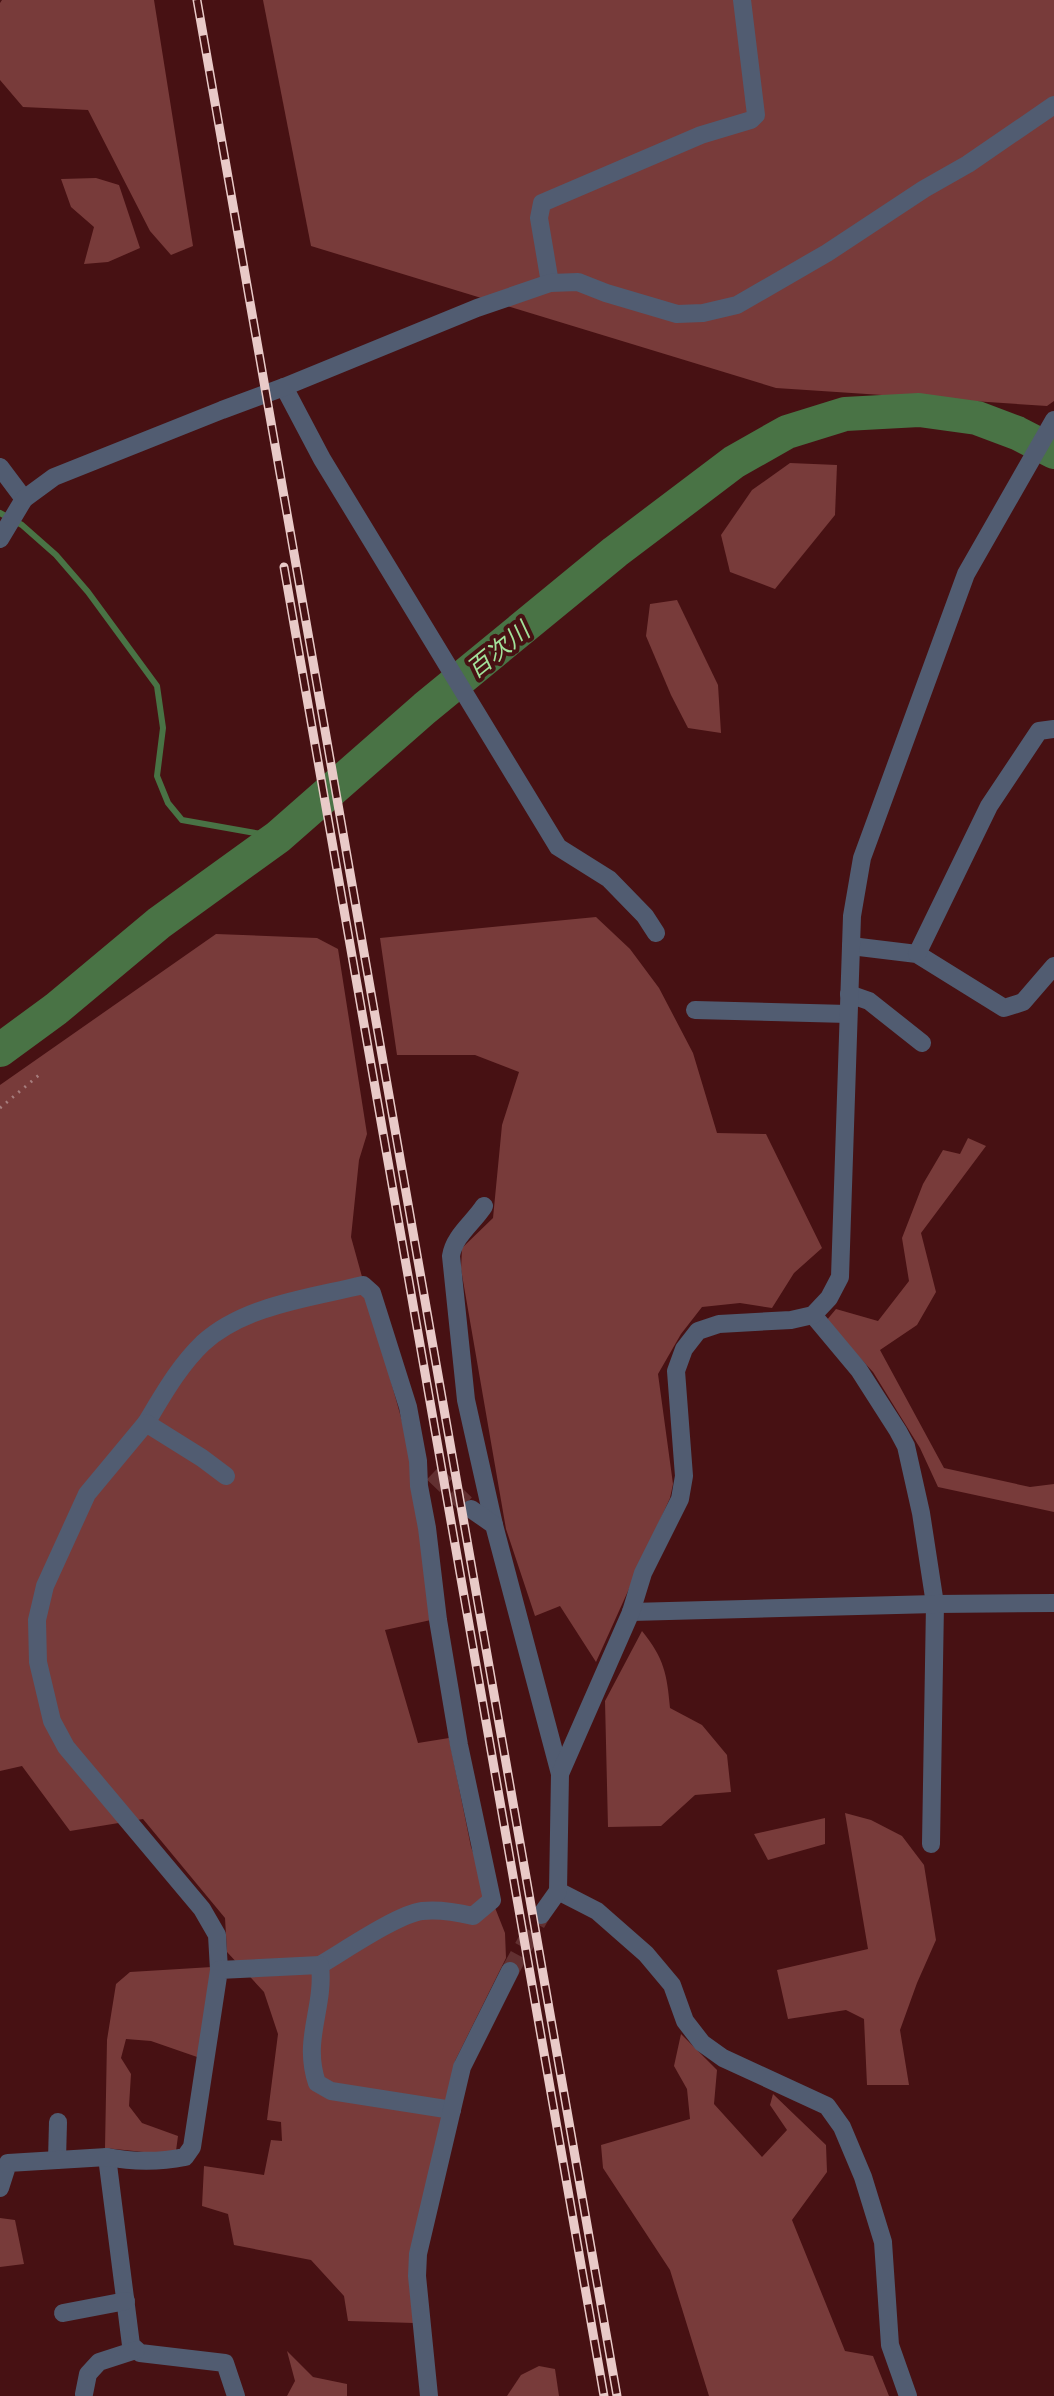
<svg xmlns="http://www.w3.org/2000/svg" width="1054" height="2396" font-family="Figtree,'Noto Sans JP',sans-serif">
  <style>
    .forest { fill: #783b3a }
    .lines { fill: none; stroke-linecap: round; stroke-linejoin: round }
    .stream { stroke: #497345; stroke-width: 6 }
    .river { stroke: #497345; stroke-width: 34 }
    .minor-tunnel { stroke: #623031; stroke-width: 18; stroke-dasharray: 18 9; stroke-linecap: butt }
    .path { stroke: #a67d7d; stroke-width: 3; stroke-dasharray: 2 6; stroke-linecap: butt }
    .minor { stroke: #515c71; stroke-width: 18 }
    .rail-casing { stroke: #e9cac8; stroke-width: 9 }
    .rail { stroke: #471113; stroke-width: 6; stroke-dasharray: 18; stroke-linecap: butt }
    .labels { text-anchor: middle; dominant-baseline: central; stroke-width: 8; stroke-linejoin: round; paint-order: stroke }
    .water-label { font-size: 24px; font-style: italic; fill: #a2e29b; stroke: #471113 }
  </style>
  <rect width="100%" height="100%" fill="#471113"/>
  <!-- forest -->
  <g class="forest">
    <path d="M2 0H154L193 246 171 255 150 231 88 110 23 107 0 80V3Z"/>
    <path d="M263 0H1054V401L1047 406 776 388 311 246Z"/>
    <path d="M96 178 119 185 140 248 108 262 84 264 94 227 71 207 61 179Z"/>
    <path d="M790 463 837 465 835 515 775 589 730 572 721 535 752 490Z"/>
    <path d="M677 600 718 685 721 733 688 728 671 695 646 636 650 604Z"/>
    <path d="M596 917 630 949 659 988 693 1053 717 1133 766 1134 822 1248 794 1273 772 1308 740 1303 702 1307 681 1334 658 1374 673 1484 670 1498 596 1662 560 1606 535 1616 506 1529 461 1269 462 1248 493 1218 502 1125 519 1072 475 1055H397L380 938Z"/>
    <path d="M216 934 317 938 338 949 367 1134 359 1160 351 1237 410 1450 431 1620 385 1630 418 1743 449 1738 471 1847 505 1933 506 1958 455 2061 414 2323 348 2321 344 2296 311 2260 234 2245 228 2214 202 2206 204 2166 264 2175 271 2140 282 2141 281 2122 267 2120 278 2034 264 1992 227 1952 225 1918 143 1819 70 1831 22 1766 0 1771V1085Z"/>
    <path d="M968 1138 986 1146 921 1233 936 1292 917 1325 880 1350 944 1468 1030 1487 1054 1484V1512L938 1487 920 1448 873 1372 826 1321 836 1309 878 1321 909 1281 902 1238 923 1184 943 1150 960 1154Z"/>
    <path d="M642 1631C664 1658 667 1674 670 1708L702 1725 727 1755 731 1792 695 1795 661 1826 608 1827 605 1701Z"/>
    <path d="M845 1813 871 1820 902 1836 924 1865 936 1940 917 1983 900 2030 909 2085H867L864 2019 846 2010 788 2019 777 1970 868 1949Z"/>
    <path d="M825 1818V1844L768 1860 754 1834Z"/>
    <path d="M212 1967 200 2058 151 2041 126 2039 121 2058 131 2074 129 2106 142 2123 178 2136 176 2151 153 2153 105 2148 107 2040 116 1984 130 1972Z"/>
    <path d="M681 2034 717 2070 714 2104 762 2157 787 2130 770 2105 773 2094 826 2145 827 2172 792 2220 845 2351 873 2356 889 2396H709L670 2270 603 2168 601 2145 690 2119 687 2089 674 2066Z"/>
    <path d="M0 2218 15 2220 24 2264 0 2267Z"/>
    <path d="M287 2351 313 2377 347 2384V2396H287L295 2381Z"/>
    <path d="M539 2366 555 2369 559 2396H507L521 2375Z"/>
  </g>
  <g class="lines">
    <!-- stream -->
    <path class="stream" d="M0 513 22 525 56 555 88 592 157 686 163 728 157 776 168 803 182 820 278 837"/>
    <!-- river -->
    <path class="river" d="M0 1050 56 1009 159 923 278 837 425 708 615 552 734 462 787 432 845 414 919 410 977 418 1017 433 1054 452"/>
    <!-- minor-tunnel -->
    <g class="minor-tunnel">
      <path d="M433 1473 471 1509"/>
      <path d="M510 1971 541 1915"/>
    </g>
    <!-- path -->
    <path class="path" d="M0 1108 39 1075"/>
    <!-- minor -->
    <g class="minor">
      <path d="M550 283 539 218 542 203 701 135 751 120 756 115 742 0"/>
      <path d="M284 387 322 459 558 847 609 879 645 916 656 933"/>
      <path d="M0 467 24 499"/>
      <path d="M0 539 24 499 54 477 222 410 284 387 477 308 550 283 578 282 606 293 677 314 703 313 737 305 827 253 924 189 968 164 1054 105"/>
      <path d="M851 946 917 954 1004 1008 1023 1002 1054 966"/>
      <path d="M917 954 989 806 1039 731 1054 729"/>
      <path d="M849 994 869 1001 922 1043"/>
      <path d="M695 1010 848 1014"/>
      <path d="M484 1206C473 1223 454 1236 451 1256L466 1400 494 1525"/>
      <path d="M813 1315 859 1370 898 1431 906 1446 921 1513 935 1604 931 1844"/>
      <path d="M146 1423C163 1395 179 1366 203 1343 245 1305 310 1298 363 1285L372 1293 408 1407 418 1461 419 1486 427 1528 438 1620 459 1745 492 1900 473 1916C456 1912 440 1909 422 1911 398 1914 344 1951 320 1965"/>
      <path d="M471 1509 494 1525 560 1774"/>
      <path d="M631 1612 935 1604 1054 1603"/>
      <path d="M558 1891 597 1911 646 1954 672 1985 685 2021 702 2043 723 2058 827 2106 842 2127 863 2177 883 2242 890 2345 908 2396"/>
      <path d="M541 1915 558 1891 560 1774 631 1612 643 1573 680 1499 684 1476 676 1371 684 1349 698 1331 719 1324 791 1320 813 1315 829 1298 840 1277 852 916 862 858 966 574 1054 420"/>
      <path d="M219 1970 217 1935 202 1909 66 1747 52 1721 38 1662 37 1620 45 1586 87 1494 146 1423 202 1458 226 1476"/>
      <path d="M107 2157 131 2345 140 2353 225 2363 236 2396"/>
      <path d="M57 2160 58 2122"/>
      <path d="M0 2188 8 2163 107 2157C133 2162 160 2162 185 2157L192 2147 219 1970 320 1965C325 2008 302 2039 317 2083L331 2091 452 2110"/>
      <path d="M63 2313 126 2301"/>
      <path d="M84 2394 88 2374 99 2362 136 2350"/>
      <path d="M429 2396 417 2276 418 2254 462 2067 510 1971"/>
    </g>
    <defs>
      <g id="rail">
        <path d="M197 0 617 2396"/>
        <path d="M284 567 604 2396"/>
      </g>
    </defs>
    <!-- rail casing -->
    <use href="#rail" class="rail-casing"/>
    <!-- rail -->
    <use href="#rail" class="rail"/>
  </g>
  <g class="labels">
    <!-- water labels -->
    <g class="water-label">
      <text transform="translate(498 650) rotate(-39)">百次川</text>
    </g>
  </g>
</svg>
